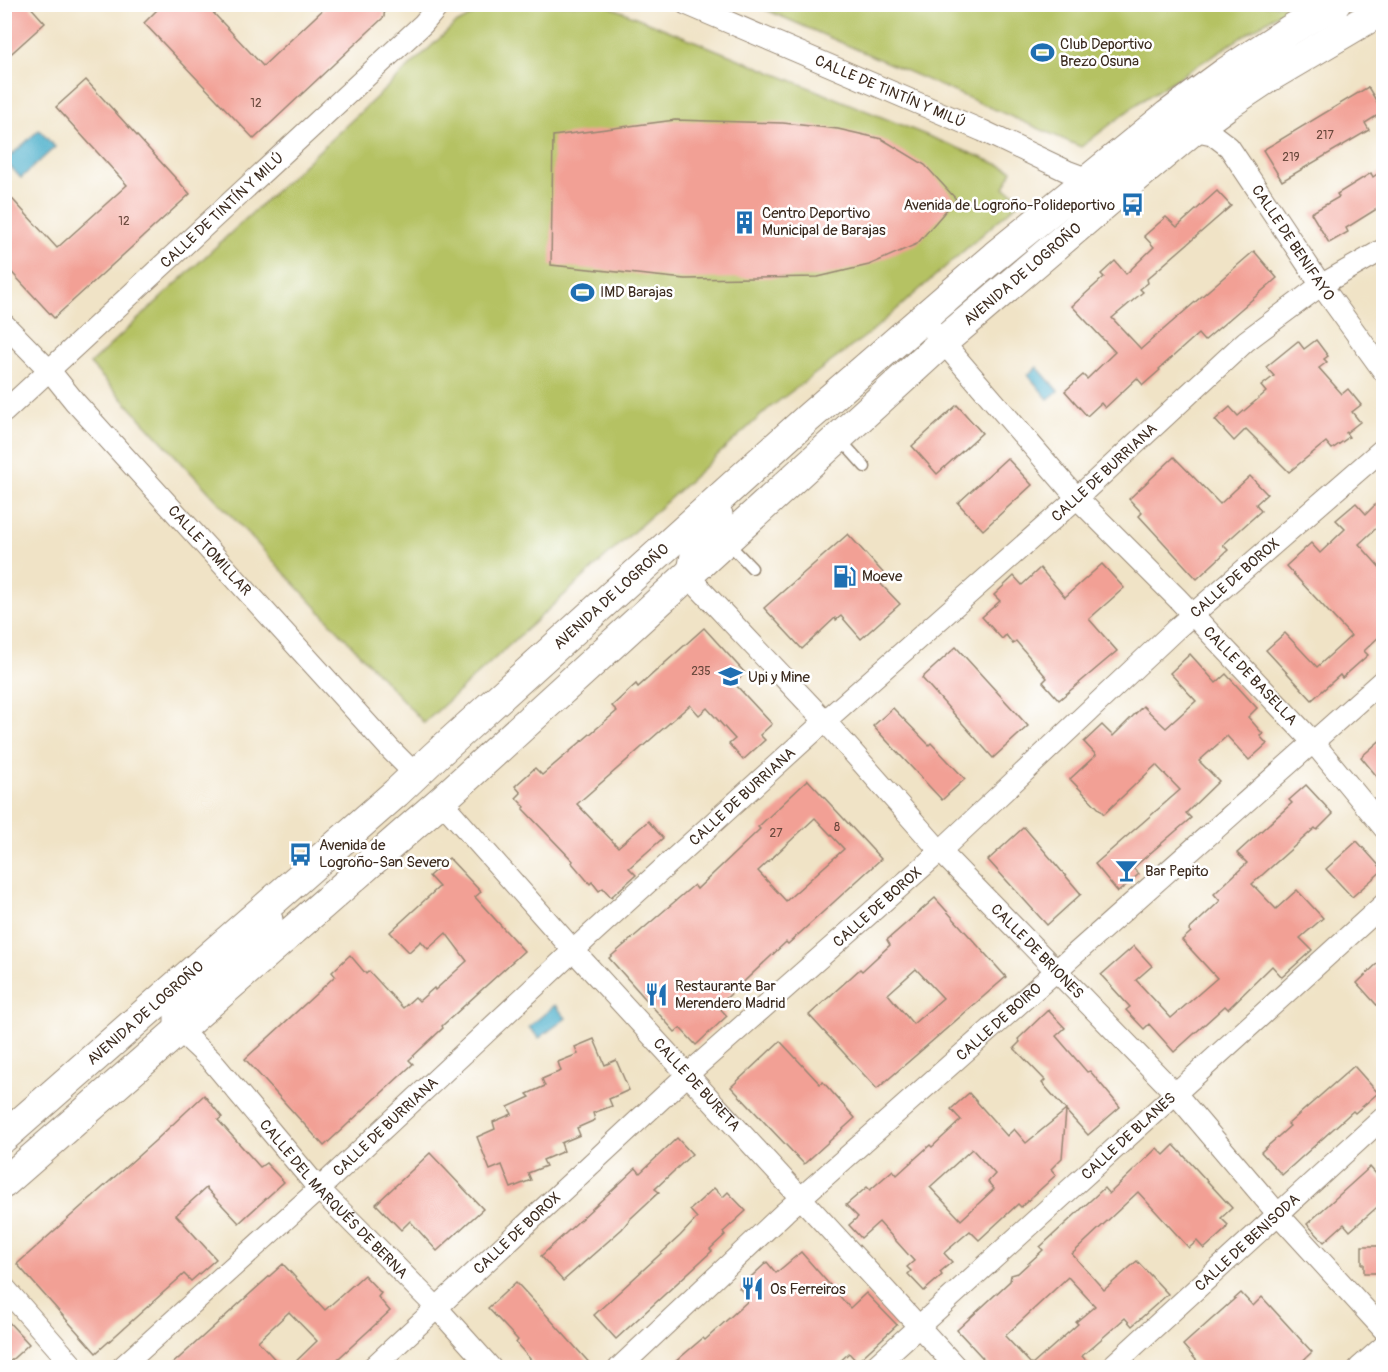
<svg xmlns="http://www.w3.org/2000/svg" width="1388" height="1372" font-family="Pangolin,sans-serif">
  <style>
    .green { fill: #b5c264; stroke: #787641; stroke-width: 1.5 }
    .water { fill: #4bafca; stroke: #436c74; stroke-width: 1.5 }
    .building { fill: #f2a095; fill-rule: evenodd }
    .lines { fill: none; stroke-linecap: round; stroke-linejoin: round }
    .service-casing { stroke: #968672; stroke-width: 13 }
    .minor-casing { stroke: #968672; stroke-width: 23 }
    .secondary-casing { stroke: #968672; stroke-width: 32 }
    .service { stroke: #fff; stroke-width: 10 }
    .minor { stroke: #fff; stroke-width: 21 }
    .secondary { stroke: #fff; stroke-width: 30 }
    .labels { text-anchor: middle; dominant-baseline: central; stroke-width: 5; stroke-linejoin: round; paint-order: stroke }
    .number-label { font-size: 12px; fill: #69483c }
    .poi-label { font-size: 15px; fill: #3b2a1e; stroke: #fff; text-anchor: start }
    .street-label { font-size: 15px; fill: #3b2a1e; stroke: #fff }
  </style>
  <rect width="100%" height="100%" fill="#fff"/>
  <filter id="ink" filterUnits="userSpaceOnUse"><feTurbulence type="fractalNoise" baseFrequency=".0167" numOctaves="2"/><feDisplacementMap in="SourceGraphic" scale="12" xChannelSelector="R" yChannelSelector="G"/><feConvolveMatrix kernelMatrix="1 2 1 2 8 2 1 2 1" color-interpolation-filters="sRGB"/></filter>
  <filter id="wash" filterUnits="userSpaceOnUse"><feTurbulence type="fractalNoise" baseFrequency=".008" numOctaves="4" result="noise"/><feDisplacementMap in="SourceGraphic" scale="24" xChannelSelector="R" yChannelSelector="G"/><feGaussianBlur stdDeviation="1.35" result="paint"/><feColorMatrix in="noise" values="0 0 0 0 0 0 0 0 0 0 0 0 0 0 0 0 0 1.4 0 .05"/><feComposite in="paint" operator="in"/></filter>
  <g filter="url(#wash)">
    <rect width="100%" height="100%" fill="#f0e3c6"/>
    <!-- green -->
    <g class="green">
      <path d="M491 5H606L1012 170 1004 188 1024 198 871 332 768 409 424 723 90 364 454 25Z"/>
      <path d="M755 5H1292L1141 101 1081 147Z"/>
    </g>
    <!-- water -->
    <g class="water">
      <path d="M39 130 55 147 21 178 5 161Z"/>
      <path d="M1037 367 1058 391 1048 399 1028 375Z"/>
      <path d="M555 1005 566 1018 539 1038 529 1027Z"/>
    </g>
    <g id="blocks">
      <!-- building -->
      <g class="building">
        <path d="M4 4H28L45 23 4 60Z"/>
        <path d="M163 4H205L263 66 329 4H385L384 17 254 139 144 23Z"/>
        <path d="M86 80 190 194 54 318 4 264V190L57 248 127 185 56 107Z"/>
        <path d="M1368 87 1383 112 1365 123 1369 130 1282 181 1263 150Z"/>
        <path d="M675 120 783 123 838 129 882 139 925 165 956 199 917 244 869 265 818 277 685 279 551 265 553 136Z"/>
        <path d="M1383 170V205L1346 228 1348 232 1329 243 1311 213 1339 197 1337 194 1371 173 1373 177Z"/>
        <path d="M1217 191 1231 206 1147 279 1148 283 1140 289 1143 292 1112 318 1141 349 1254 251 1277 278 1204 341 1198 334 1159 369 1160 370 1143 385 1137 378 1105 408 1101 403 1087 416 1065 391 1083 375 1087 379 1115 352 1072 306 1104 277 1101 274 1115 261 1126 274 1154 247 1144 236 1166 217 1177 227Z"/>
        <path d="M1316 340 1328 356 1324 359 1327 362 1319 368 1342 394 1348 389 1361 405 1352 412 1360 422 1346 433 1349 437 1332 449 1326 442 1289 472 1246 429 1234 441 1215 420 1230 407 1238 416 1266 392 1261 386 1274 376 1266 367 1298 341 1304 349Z"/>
        <path d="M957 405 982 433 937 474 912 446Z"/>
        <path d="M1174 457 1220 504 1250 476 1267 494 1256 504 1261 511 1223 545 1228 550 1197 579 1139 516 1142 513 1129 499Z"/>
        <path d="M1007 458 1032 485 983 530 958 503Z"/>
        <path d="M1383 497V522L1359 544 1383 571V633L1364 651 1368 655 1342 678 1340 675 1312 700 1266 650 1285 633 1317 667 1351 636 1286 566 1311 543 1320 553 1345 529 1336 520 1356 503 1366 514Z"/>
        <path d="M848 534 885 575 878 581 900 604 861 639 841 616 836 620 835 618 802 649 764 608Z"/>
        <path d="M1102 564 1124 588 1089 619 1117 651 1059 700 1043 682 1047 678 1016 641 1013 644 1006 635 1002 639 982 617 1000 601 994 595 1014 576 1022 585 1040 568 1065 597Z"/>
        <path d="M704 628 745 673 734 683 772 724 760 735 765 740 743 760 729 744 735 739 707 708 699 715 690 705 577 804 618 847 648 821 663 838 629 868 636 875 611 897 603 888 599 891 592 882 590 884 572 863 573 861 523 809 525 807 516 798 521 793 515 786 535 768 542 775 617 711 612 706 636 684 638 687Z"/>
        <path d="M956 647 1028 726 993 758 922 678Z"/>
        <path d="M1190 654 1216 683 1226 674 1257 708 1248 717 1263 734 1260 736 1267 744 1249 760 1227 736 1199 761 1219 781 1186 813 1191 818 1133 868 1139 874 1118 892 1095 864 1180 790 1156 765 1104 814 1070 779 1096 755 1084 742 1102 725 1113 736 1143 706 1166 728 1196 701 1170 673Z"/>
        <path d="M893 708 929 745 931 743 965 779 942 800 873 726Z"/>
        <path d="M1383 738V784L1361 757Z"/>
        <path d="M808 780 881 859 788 944 786 942 718 1006 727 1016 696 1045 680 1028 675 1032 609 958 694 885 697 889 760 829 758 827ZM815 818 844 849 786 901 758 871Z"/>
        <path d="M1306 785 1333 814 1317 830 1315 828 1252 884 1276 909 1297 890 1323 918 1300 938 1312 950 1282 977 1272 966 1228 1009 1225 1006 1174 1052 1149 1024 1144 1029 1126 1010 1130 1007 1101 975 1134 946 1152 966 1136 980 1171 1018 1217 978 1182 940 1191 932 1189 930 1220 901 1214 894 1247 863 1237 853 1292 803 1289 800Z"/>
        <path d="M1024 827 1081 894 1047 925 988 860Z"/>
        <path d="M1357 841 1383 870 1352 897 1326 869Z"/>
        <path d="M449 858 481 892 475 897 524 951 442 1026 443 1028 409 1060 413 1064 324 1146 245 1059 317 993 335 976 332 972 350 955 366 974 369 971 403 1008 415 997 419 1001 434 988 435 990 467 961 446 933 428 949 421 941 409 952 390 932 439 887 429 876Z"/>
        <path d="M935 898 1006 977 877 1089 809 1015 860 969 862 971 890 945 887 940ZM916 969 943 998 913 1024 888 994Z"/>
        <path d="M1383 958V1012L1357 983Z"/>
        <path d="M1048 1010 1065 1028 1056 1036 1087 1072 1090 1071 1120 1107 1088 1135 1066 1111 1062 1158 1051 1169 1056 1175 1021 1207 1018 1204 979 1240 970 1231 944 1253 952 1262 940 1272 942 1275 924 1291 908 1274 911 1271 907 1267 914 1261 879 1222 861 1238 849 1225 858 1217 846 1205 867 1187 870 1190 893 1170 897 1175 930 1145 932 1147 961 1120 951 1109 969 1093 1007 1136 1014 1129 1026 1143 1066 1110 1042 1083 1045 1080 1014 1048 1020 1042 1018 1039ZM972 1149 995 1174 988 1182 994 1189 961 1220 930 1187Z"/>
        <path d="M594 1039 605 1065 616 1060 629 1090 609 1099 612 1106 593 1113 595 1120 577 1128 580 1135 561 1143 564 1151 543 1160 546 1166 528 1173 531 1180 511 1188 502 1165 490 1170 477 1137 495 1129 493 1122 512 1114 508 1107 530 1097 527 1094 545 1086 542 1079 561 1071 558 1062 578 1054 575 1047Z"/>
        <path d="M780 1041 820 1084 823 1082 855 1118 804 1164 731 1087Z"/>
        <path d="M1354 1066 1378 1093 1355 1113 1353 1111 1282 1175 1261 1152 1290 1126 1288 1124Z"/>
        <path d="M204 1095 222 1117 218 1120 260 1167 266 1163 284 1182 239 1223 206 1188 176 1215 216 1259 191 1281 184 1274 96 1353 17 1264 156 1140Z"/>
        <path d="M677 1138 692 1154 655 1189 659 1192 630 1219 622 1229 563 1281 541 1256 620 1183 636 1168 640 1173Z"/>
        <path d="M1174 1145 1232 1208 1221 1218 1228 1225 1226 1229 1204 1249 1197 1241 1189 1248 1138 1192 1072 1254 1104 1290 1137 1261 1168 1294 1132 1326 1125 1318 1082 1356 1093 1368H992L957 1330 1010 1281 1011 1275 1018 1273 1043 1250 1040 1247 1104 1188 1109 1194 1157 1148 1164 1155ZM1068 1277 1095 1306 1076 1322 1078 1324 1032 1365 1005 1336Z"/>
        <path d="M430 1153 483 1209 437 1251 410 1221 401 1230 376 1204Z"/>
        <path d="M1370 1167 1383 1182V1202L1350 1231 1344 1224 1324 1242 1307 1224Z"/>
        <path d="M714 1188 723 1197 728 1192 746 1211 723 1232 725 1235 710 1249 712 1251 616 1339 594 1315 680 1236 697 1218 690 1210Z"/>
        <path d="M1362 1246H1383V1273H1364V1264H1362Z"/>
        <path d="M801 1252 850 1308 866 1293 897 1325 857 1362 849 1353 833 1368H668L703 1338 705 1340 750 1299 739 1288 767 1262 776 1273Z"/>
        <path d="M283 1264 325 1310 364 1275 381 1293 378 1297 390 1311 328 1368H289L317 1341 289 1312 258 1341 283 1368H168Z"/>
        <path d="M516 1282 540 1308 594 1368H538L516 1343 518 1340 488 1308Z"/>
        <path d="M1241 1293 1253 1306 1262 1297 1312 1352 1295 1368H1203L1183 1345Z"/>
        <path d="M4 1317 29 1344 4 1367Z"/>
      </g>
    </g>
  </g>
  <g filter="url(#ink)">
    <use href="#blocks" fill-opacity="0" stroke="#968672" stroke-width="1.5"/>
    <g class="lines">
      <defs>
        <g id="service">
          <path d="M839 438 865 467"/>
          <path d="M728 543 752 568"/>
        </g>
        <g id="minor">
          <path id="s1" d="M686 4 983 131 1067 171 1083 177H1093"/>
          <path id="s2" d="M1193 130 1212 134 1229 147 1321 285 1384 372"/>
          <path id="s3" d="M4 324 50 371 75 402 391 750 416 775"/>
          <path id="s4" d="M935 333 1077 498 1177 598 1313 742 1384 828"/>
          <path id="s5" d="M4 412 423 24 440 4"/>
          <path id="s6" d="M722 514C701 534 689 545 688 576L825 721 940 851 1175 1093 1277 1213 1384 1330"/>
          <path id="s7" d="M441 801 574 951 957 1368"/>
          <path id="s8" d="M272 919 178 1009 175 1016V1022L180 1031 211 1060 319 1189 437 1308 491 1368"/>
          <path d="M4 1287 75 1368"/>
          <path id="s9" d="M121 1368 319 1189 588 937 825 721 1077 498 1246 341 1321 285 1384 249"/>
          <path id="s10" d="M372 1368 688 1074 935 856 1176 629 1384 448"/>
          <path id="s11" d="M619 1368 785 1212 1384 679"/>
          <path id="s12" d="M873 1368 1384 904"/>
          <path id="s13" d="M1110 1368 1384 1117"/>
          <path d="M1359 1368 1384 1346"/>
        </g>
        <g id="secondary">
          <path id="s14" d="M4 1137 396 793 434 757 808 418 995 256 1168 115 1225 73 1290 30 1335 4"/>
          <path id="s15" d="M4 1183 441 801 944 341 1121 190 1193 130 1227 105 1269 77 1384 9"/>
        </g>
      </defs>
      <!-- service casing -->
      <use href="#service" class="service-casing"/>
      <!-- minor casing -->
      <use href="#minor" class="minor-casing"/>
      <!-- secondary casing -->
      <use href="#secondary" class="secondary-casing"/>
      <!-- service -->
      <use href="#service" class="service"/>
      <!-- minor -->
      <use href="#minor" class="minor"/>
      <!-- secondary -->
      <use href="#secondary" class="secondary"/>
    </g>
  </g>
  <!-- icons -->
  <defs>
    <symbol id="stadium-bare" viewBox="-9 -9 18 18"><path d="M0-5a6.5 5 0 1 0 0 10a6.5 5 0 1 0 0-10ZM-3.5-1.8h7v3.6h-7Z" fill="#1f6fb2" stroke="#fff" stroke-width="2.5" paint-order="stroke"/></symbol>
    <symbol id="bus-bare" viewBox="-9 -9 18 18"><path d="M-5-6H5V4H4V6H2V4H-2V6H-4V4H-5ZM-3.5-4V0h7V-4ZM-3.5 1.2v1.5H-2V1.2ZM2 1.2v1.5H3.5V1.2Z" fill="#1f6fb2" stroke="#fff" stroke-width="2.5" paint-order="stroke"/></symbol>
    <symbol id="building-bare" viewBox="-9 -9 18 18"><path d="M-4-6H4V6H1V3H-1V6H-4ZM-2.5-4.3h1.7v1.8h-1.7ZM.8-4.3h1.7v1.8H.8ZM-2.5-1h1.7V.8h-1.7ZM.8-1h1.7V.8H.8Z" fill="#1f6fb2" stroke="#fff" stroke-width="2.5" paint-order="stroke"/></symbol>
    <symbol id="fuel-bare" viewBox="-9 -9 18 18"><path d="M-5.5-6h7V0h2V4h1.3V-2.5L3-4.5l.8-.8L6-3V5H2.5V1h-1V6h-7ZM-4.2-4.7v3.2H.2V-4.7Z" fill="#1f6fb2" stroke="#fff" stroke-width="2.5" paint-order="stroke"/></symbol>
    <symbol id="school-bare" viewBox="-9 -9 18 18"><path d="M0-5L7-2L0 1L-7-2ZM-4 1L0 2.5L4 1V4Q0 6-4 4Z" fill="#1f6fb2" stroke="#fff" stroke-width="2.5" paint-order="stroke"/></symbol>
    <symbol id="bar-bare" viewBox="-9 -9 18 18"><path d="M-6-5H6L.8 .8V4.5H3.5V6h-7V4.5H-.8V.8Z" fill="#1f6fb2" stroke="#fff" stroke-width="2.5" paint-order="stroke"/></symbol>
    <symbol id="restaurant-bare" viewBox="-9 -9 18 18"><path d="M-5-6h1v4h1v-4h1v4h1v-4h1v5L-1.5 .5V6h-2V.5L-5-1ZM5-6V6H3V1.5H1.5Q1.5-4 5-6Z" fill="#1f6fb2" stroke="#fff" stroke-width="2.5" paint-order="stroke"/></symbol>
  </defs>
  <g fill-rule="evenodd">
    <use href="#stadium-bare" x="1026" y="36" width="33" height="33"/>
    <use href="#bus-bare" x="1116" y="188" width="33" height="33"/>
    <use href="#building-bare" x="728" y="206" width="33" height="33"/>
    <use href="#stadium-bare" x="566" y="276" width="33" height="33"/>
    <use href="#fuel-bare" x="828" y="560" width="33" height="33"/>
    <use href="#school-bare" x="714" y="660" width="33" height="33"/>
    <use href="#bus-bare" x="284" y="838" width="33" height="33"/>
    <use href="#bar-bare" x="1110" y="854" width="33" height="33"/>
    <use href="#restaurant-bare" x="640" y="978" width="33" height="33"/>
    <use href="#restaurant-bare" x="736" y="1272" width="33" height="33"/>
  </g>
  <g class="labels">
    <!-- number labels -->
    <g class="number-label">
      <text x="256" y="103">12</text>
      <text x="1325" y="135">217</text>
      <text x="1291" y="157">219</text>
      <text x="124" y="221">12</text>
      <text x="701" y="671">235</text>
      <text x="837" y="827">8</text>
      <text x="776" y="833">27</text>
    </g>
    <!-- poi labels -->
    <g class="poi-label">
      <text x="1060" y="44">Club Deportivo<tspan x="1060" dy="17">Brezo Osuna</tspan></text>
      <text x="1115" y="205" text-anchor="end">Avenida de Logroño-Polideportivo</text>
      <text x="762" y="213">Centro Deportivo<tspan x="762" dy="17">Municipal de Barajas</tspan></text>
      <text x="600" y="292">IMD Barajas</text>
      <text x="862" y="576">Moeve</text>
      <text x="748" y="677">Upi y Mine</text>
      <text x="319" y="845">Avenida de<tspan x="319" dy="17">Logroño-San Severo</tspan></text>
      <text x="1145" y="871">Bar Pepito</text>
      <text x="675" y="986">Restaurante Bar<tspan x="675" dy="17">Merendero Madrid</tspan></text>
      <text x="770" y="1289">Os Ferreiros</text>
    </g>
    <!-- street labels -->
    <g class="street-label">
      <text stroke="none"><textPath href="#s1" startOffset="222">CALLE DE TINTÍN Y MILÚ</textPath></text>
      <text stroke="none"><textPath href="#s5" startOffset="297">CALLE DE TINTÍN Y MILÚ</textPath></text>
      <text stroke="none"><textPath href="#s2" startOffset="156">CALLE DE BENIFAYO</textPath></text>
      <text stroke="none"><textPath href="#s15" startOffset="1365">AVENIDA DE LOGROÑO</textPath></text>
      <text stroke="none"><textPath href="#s9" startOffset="1330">CALLE DE BURRIANA</textPath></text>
      <text stroke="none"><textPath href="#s3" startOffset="306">CALLE TOMILLAR</textPath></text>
      <text stroke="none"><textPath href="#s10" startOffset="1170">CALLE DE BOROX</textPath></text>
      <text stroke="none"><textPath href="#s14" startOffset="813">AVENIDA DE LOGROÑO</textPath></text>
      <text stroke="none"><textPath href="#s4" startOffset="466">CALLE DE BASELLA</textPath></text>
      <text stroke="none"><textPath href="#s9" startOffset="844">CALLE DE BURRIANA</textPath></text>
      <text stroke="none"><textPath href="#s10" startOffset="684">CALLE DE BOROX</textPath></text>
      <text stroke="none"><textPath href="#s6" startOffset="586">CALLE DE BRIONES</textPath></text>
      <text stroke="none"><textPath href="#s14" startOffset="188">AVENIDA DE LOGROÑO</textPath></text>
      <text stroke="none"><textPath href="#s11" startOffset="514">CALLE DE BOIRO</textPath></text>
      <text stroke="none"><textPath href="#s7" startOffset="382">CALLE DE BURETA</textPath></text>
      <text stroke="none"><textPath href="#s9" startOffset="358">CALLE DE BURRIANA</textPath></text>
      <text stroke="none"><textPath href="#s12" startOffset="345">CALLE DE BLANES</textPath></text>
      <text stroke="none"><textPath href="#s8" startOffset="382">CALLE DEL MARQUÉS DE BERNA</textPath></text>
      <text stroke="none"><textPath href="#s10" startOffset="198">CALLE DE BOROX</textPath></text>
      <text stroke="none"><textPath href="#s13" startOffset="186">CALLE DE BENISODA</textPath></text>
    </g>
  </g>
  <!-- margin -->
  <rect width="1388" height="1372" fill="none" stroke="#fff" stroke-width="24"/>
</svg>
